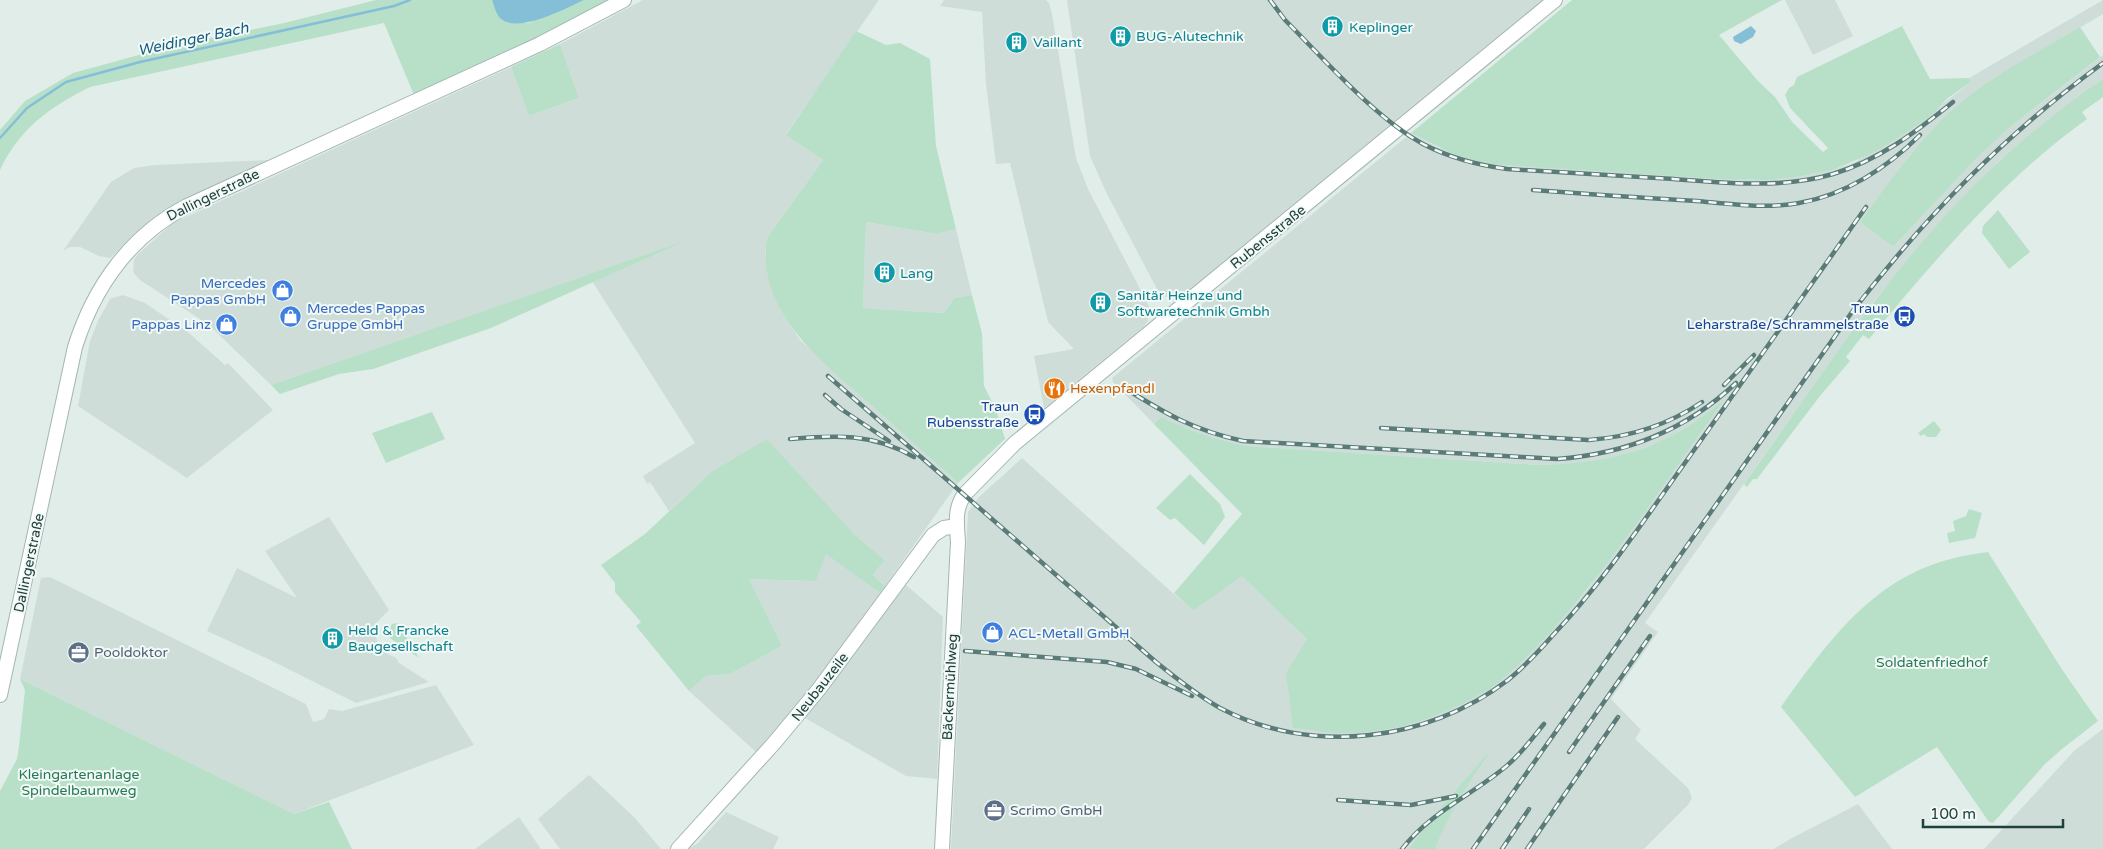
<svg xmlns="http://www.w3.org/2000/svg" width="2103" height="849" font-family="'Varela Round',sans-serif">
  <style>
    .built { fill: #cfddd9 }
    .green { fill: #b8e0c9 }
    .water { fill: #84bed7 }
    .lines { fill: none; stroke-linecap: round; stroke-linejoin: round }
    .stream { stroke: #84bed7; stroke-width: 2.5 }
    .minor-casing { stroke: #a3b6b2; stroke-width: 16 }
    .minor { stroke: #fff; stroke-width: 14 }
    .rail-casing { stroke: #5a7b77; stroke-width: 4.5 }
    .rail { stroke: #f2f9f7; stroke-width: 2.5; stroke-dasharray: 8; stroke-linecap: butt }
    .labels { text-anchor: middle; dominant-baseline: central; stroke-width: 4; stroke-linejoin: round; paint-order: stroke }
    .culture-label { font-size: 14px; fill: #0d838f; stroke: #f2f9f7; text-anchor: start }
    .street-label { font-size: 14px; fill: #1f403c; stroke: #f2f9f7 }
    .shop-label { font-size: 14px; fill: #366cbe; stroke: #f2f9f7; text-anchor: end }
    .transit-label { font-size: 14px; fill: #164399; stroke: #f2f9f7; text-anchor: end }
    .food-label { font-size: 14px; fill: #c56008; stroke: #f2f9f7; text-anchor: start }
    .service-label { font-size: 14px; fill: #4e5e75; stroke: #f2f9f7; text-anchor: start }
    .park-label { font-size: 14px; fill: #267a53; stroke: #f2f9f7 }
    .water-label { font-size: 15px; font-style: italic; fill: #145f81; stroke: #f2f9f7 }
  </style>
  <rect width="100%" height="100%" fill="#e1ede9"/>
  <!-- built -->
  <g class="built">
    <path d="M643 0H879L786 134 823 160 767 238 765 253 770 283 783 314 800 340 958 483 885 586 873 575 885 560 854 534 710 473 669 511 650 482 647 484 643 476 695 443 592 281 674 245 271 385 209 325 140 280 133 272 134 260 137 255 173 223 511 67 529 116 579 98 560 44Z"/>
    <path d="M944 0H1046L1049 3 1052 14 1076 158 1088 189 1149 306 1148 321 1143 327 1044 408 1034 356 1074 349 1048 322 1010 163 996 164 986 84 982 12 940 6Z"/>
    <path d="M1067 0H1543L1185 294 1174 299 1163 296 1158 291 1106 192 1090 156Z"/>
    <path d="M1785 0H1835L1853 36 1813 55Z"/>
    <path d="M2103 0V14L1998 76 1954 109 1910 155 1860 222 1893 247 1976 159 2009 128 2103 55V79L2000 160 1936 226 1909 259 1874 301 1645 623 1658 632 1611 699 1641 730 1635 739 1688 788 1692 798 1688 805 1644 849H1435L1444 826 1468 783 1490 751 1426 824 1409 849H951L968 512 979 497 1022 458 1193 611 1242 575 1307 639 1286 672 1371 731 1411 723 1451 709 1484 693 1571 608 1590 586 1722 402 1702 418 1667 439 1626 455 1580 464 1539 465 1247 446 1217 440 1185 429 1161 417 1154 424 1113 382 1112 378 1411 133 1439 148 1751 180 1783 178 1833 170 1855 162 1940 106 1971 82 1969 78Z"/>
    <path d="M269 160 175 205 156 216 110 258 99 256 80 247H70L63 251 111 182 134 168 155 165Z"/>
    <path d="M866 222 937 234 956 229 972 295 954 298 944 313 863 308Z"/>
    <path d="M123 295 145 303 189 333 225 365 228 363 273 410 187 478 78 406 90 341 98 321 110 299Z"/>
    <path d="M329 517 389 610 377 622 375 634 379 646 384 652 396 658 399 663 429 682 356 703 268 659 207 631 237 568 297 598 265 551Z"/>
    <path d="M826 553 880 593 810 689 756 752 689 691 706 676 730 674 782 646 749 579 816 581Z"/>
    <path d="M50 577 306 704 313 722 324 719 329 709 342 711 436 685 474 745 294 814 20 679 41 578Z"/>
    <path d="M906 585 943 617 937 779 906 776 805 718Z"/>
    <path d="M2103 729V849H1984L2075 750Z"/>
    <path d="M589 775 634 817 661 849H560L538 819Z"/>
    <path d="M1858 804 1892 849H1774L1792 838Z"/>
    <path d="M726 812 779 837 773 849H688L698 843Z"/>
    <path d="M519 817 541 849H475Z"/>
  </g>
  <!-- green -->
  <g class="green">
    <path d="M376 0H492L500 17 508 23H528L584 0H614L594 12 414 95 384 23 90 87C50 107 20 128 0 170V130L25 101 73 73 168 47 284 23Z"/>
    <path d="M1572 0H1782L1719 35 1758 81 1775 97 1793 123 1823 152 1828 148 1790 108 1785 95 1789 88 1794 85 1797 77 1902 26 1930 79 1969 78 1971 82 1948 98 1927 119 1877 151 1833 170 1794 177 1767 180 1720 179 1491 164 1455 155 1411 133Z"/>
    <path d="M2080 27 2100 57 2009 128 1976 159 1893 247 1860 222C1894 176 1926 128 1973 93 2006 68 2044 49 2080 27Z"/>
    <path d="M856 31 886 45 900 43 930 59 936 146 956 229 937 234 866 222 863 308 944 313 954 298 972 295 982 333 984 386 996 410 1005 439 958 483C928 456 899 430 870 404 822 362 755 311 767 238L823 160 786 135Z"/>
    <path d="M560 44 579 98 529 116 511 67Z"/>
    <path d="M2103 79V97L2082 112 2087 119C2003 179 1935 260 1869 339L1863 335 1846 357 1850 361 1820 396 1757 479H1753L1747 487 1744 484C1807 397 1865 306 1936 226 1985 170 2042 121 2103 79Z"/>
    <path d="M1998 210 2030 252 2009 269 1982 233 1983 226Z"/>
    <path d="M687 240 491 328 373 369 339 374 280 394 271 385Z"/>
    <path d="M1724 400C1665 481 1611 567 1542 641 1524 659 1505 680 1483 693 1441 718 1384 736 1335 733 1321 732 1307 729 1293 728L1286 672 1307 639 1242 576 1193 611 1174 593 1242 514 1154 424 1161 417C1189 431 1216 440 1247 446L1539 465C1614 463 1666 449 1724 400Z"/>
    <path d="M432 412 445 439 386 463 372 433Z"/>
    <path d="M1934 421 1941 430 1936 437H1927L1924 434 1921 436 1918 433Z"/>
    <path d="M767 439 854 534 885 560 873 575 885 586 880 593 826 554 816 581 749 579 782 646 730 674 706 676 689 691 636 626 641 622 615 592V583L601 565 645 534 710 473Z"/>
    <path d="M1190 474 1220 504 1225 517 1204 545 1175 518 1170 520 1156 508Z"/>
    <path d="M1969 509 1982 513 1975 538 1949 543 1947 533 1955 531 1953 521 1966 516Z"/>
    <path d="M1988 552 2063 671 2098 721 2062 749 2045 764 1993 823 1989 822 1937 747 1855 797 1781 707C1825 646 1870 581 1947 560 1960 556 1974 554 1988 552Z"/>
    <path d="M398 623 419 658 390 638 388 629 392 624Z"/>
    <path d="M20 679 294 814 329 802 352 849H0V791L17 759 19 746 25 690Z"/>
    <path d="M1495 745C1471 778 1450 811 1435 849H1409L1426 824Z"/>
  </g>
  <!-- water -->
  <g class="water">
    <path d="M492 0H584C566 8 517 35 500 18 496 14 494 5 492 0Z"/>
    <path d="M1751 26 1756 31 1753 37 1741 44 1734 41 1733 37Z"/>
  </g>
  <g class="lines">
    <!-- stream -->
    <path class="stream" d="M0 138 27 108 66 82 140 62 394 6 410 0"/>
    <defs>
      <g id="minor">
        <path d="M0 695 75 347C94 287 130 236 187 206L540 44 624 0"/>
        <path d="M678 849 775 742 819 689 933 535 944 528 957 526"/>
        <path d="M942 849 958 542C957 525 954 510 964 495L1015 443 1555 0"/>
      </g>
    </defs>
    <!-- minor casing -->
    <use href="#minor" class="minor-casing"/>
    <!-- minor -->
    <use href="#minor" class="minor"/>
    <defs>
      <g id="rail">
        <path d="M1270 0 1285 20C1324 59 1375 118 1423 144 1450 158 1477 165 1507 169 1562 172 1618 176 1674 179 1726 183 1782 189 1833 174 1879 160 1916 132 1953 102"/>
        <path d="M1533 190C1588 194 1642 198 1697 201 1730 204 1766 209 1799 203 1845 195 1887 168 1920 135"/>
        <path d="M828 376 1156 662C1177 679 1197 695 1220 708 1311 756 1427 742 1508 680 1524 667 1539 651 1553 635 1604 581 1644 520 1687 460 1747 376 1806 291 1866 207"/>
        <path d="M1724 385 1754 355"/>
        <path d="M1123 387C1166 414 1193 430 1243 441L1557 459C1626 454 1685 431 1736 383"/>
        <path d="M825 395 841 409 889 441"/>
        <path d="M1381 428 1589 440C1630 437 1668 425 1702 402"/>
        <path d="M790 439C835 435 873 433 914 457"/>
        <path d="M965 651 1107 662 1136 669 1192 696"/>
        <path d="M1569 752 1650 636"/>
        <path d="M1338 800 1411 805 1456 796"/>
        <path d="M1402 849C1429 814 1466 798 1499 772 1517 759 1530 741 1544 724"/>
        <path d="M1473 849 1852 312C1926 216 2004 135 2103 63"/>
        <path d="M1502 849 1529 809"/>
        <path d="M1527 849 1618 717"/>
      </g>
    </defs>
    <!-- rail casing -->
    <use href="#rail" class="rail-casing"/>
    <!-- rail -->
    <use href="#rail" class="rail"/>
  </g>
  <!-- icons -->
  <defs>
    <symbol id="building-disc" viewBox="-11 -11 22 22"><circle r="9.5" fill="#0f9aa8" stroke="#f2f9f7"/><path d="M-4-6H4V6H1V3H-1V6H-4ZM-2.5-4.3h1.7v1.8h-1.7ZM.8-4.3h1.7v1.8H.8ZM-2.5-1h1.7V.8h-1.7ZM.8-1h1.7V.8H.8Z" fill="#fff"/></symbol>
    <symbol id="shop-disc" viewBox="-11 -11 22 22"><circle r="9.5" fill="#3f7fe0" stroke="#f2f9f7"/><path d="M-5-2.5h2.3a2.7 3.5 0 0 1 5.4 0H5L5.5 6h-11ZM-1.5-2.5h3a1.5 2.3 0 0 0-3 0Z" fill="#fff"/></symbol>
    <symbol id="bus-disc" viewBox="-11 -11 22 22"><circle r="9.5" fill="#1a4fb4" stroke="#f2f9f7"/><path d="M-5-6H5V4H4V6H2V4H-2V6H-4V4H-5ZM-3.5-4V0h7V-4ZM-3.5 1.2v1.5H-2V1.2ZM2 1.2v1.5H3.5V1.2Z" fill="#fff"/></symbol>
    <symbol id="restaurant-disc" viewBox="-11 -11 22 22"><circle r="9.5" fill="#e8710a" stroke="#f2f9f7"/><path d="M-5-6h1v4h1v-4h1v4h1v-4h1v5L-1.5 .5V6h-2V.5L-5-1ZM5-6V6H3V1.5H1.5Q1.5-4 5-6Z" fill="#fff"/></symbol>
    <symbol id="office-disc" viewBox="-11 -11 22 22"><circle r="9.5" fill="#5c6f8a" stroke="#f2f9f7"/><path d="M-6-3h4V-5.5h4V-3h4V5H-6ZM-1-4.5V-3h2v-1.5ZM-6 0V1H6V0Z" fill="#fff"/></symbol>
  </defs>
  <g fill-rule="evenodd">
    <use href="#building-disc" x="1320" y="14" width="25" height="25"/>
    <use href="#building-disc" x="1108" y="24" width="25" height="25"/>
    <use href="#building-disc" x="1004" y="30" width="25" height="25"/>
    <use href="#building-disc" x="872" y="260" width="25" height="25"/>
    <use href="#shop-disc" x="270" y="278" width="25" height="25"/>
    <use href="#building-disc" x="1088" y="290" width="25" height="25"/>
    <use href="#shop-disc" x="278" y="304" width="25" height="25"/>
    <use href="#bus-disc" x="1892" y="304" width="25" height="25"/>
    <use href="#shop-disc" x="214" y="312" width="25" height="25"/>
    <use href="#restaurant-disc" x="1042" y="376" width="25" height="25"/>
    <use href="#bus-disc" x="1022" y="402" width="25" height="25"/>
    <use href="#shop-disc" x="980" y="620" width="25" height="25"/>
    <use href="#building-disc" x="320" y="626" width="25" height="25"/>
    <use href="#office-disc" x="66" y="640" width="25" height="25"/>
    <use href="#office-disc" x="982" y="798" width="25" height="25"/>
  </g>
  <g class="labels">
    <!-- culture labels -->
    <g class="culture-label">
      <text x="1349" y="27">Keplinger</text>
      <text x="1136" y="36">BUG-Alutechnik</text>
      <text x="1033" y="42">Vaillant</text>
      <text x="900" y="273">Lang</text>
      <text x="1117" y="295">Sanitär Heinze und<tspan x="1117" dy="16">Softwaretechnik Gmbh</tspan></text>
      <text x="348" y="630">Held &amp; Francke<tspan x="348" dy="16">Baugesellschaft</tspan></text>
    </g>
    <!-- street labels -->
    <g class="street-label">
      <text transform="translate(213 195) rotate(-26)">Dallingerstraße</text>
      <text transform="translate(1268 237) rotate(-39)">Rubensstraße</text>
      <text transform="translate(29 563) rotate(-78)">Dallingerstraße</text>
      <text transform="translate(820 687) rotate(-52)">Neubauzeile</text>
      <text transform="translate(950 687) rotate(-87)">Bäckermühlweg</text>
    </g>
    <!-- shop labels -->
    <g class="shop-label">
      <text x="266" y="283">Mercedes<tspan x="266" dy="16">Pappas GmbH</tspan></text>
      <text x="307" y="308" text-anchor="start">Mercedes Pappas<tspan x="307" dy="16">Gruppe GmbH</tspan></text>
      <text x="211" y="324">Pappas Linz</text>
      <text x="1008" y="633" text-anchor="start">ACL-Metall GmbH</text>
    </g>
    <!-- transit labels -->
    <g class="transit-label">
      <text x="1889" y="308">Traun<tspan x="1889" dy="16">Leharstraße/Schrammelstraße</tspan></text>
      <text x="1019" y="406">Traun<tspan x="1019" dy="16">Rubensstraße</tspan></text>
    </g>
    <!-- food labels -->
    <g class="food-label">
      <text x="1070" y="388">Hexenpfandl</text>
    </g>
    <!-- service labels -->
    <g class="service-label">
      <text x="94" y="652">Pooldoktor</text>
      <text x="1010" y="810">Scrimo GmbH</text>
    </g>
    <!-- park labels -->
    <g class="park-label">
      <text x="1932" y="662">Soldatenfriedhof</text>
      <text x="79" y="774">Kleingartenanlage<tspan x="79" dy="16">Spindelbaumweg</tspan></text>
    </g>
    <!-- water labels -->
    <g class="water-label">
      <text transform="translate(193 39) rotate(-12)">Weidinger Bach</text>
    </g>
  </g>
  <!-- scale -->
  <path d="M1923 819v8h140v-8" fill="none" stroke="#1f403c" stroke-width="2.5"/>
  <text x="1930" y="819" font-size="15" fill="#1f403c" stroke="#f2f9f7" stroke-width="4" paint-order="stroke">100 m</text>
</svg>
